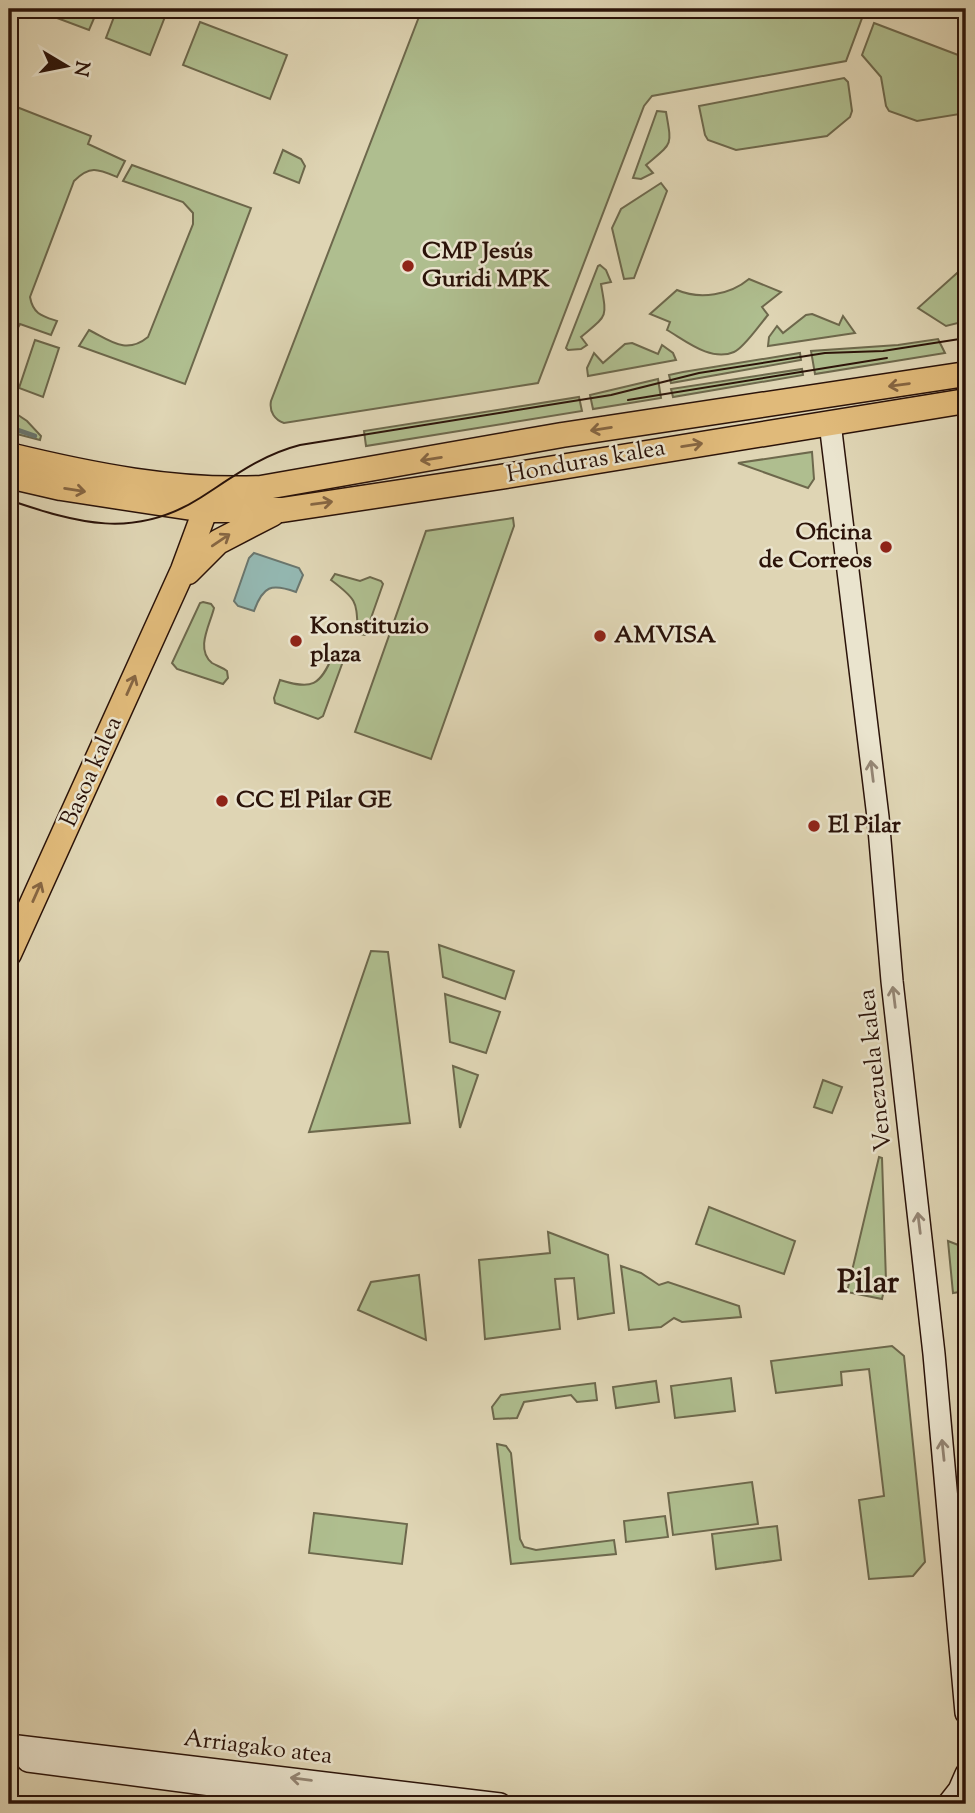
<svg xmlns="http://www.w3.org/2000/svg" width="975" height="1813" font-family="'Sorts Mill Goudy',serif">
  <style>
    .green { fill: #afbe8f; stroke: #6d684c; stroke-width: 2 }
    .water { fill: #94b8b2; stroke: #6a766e; stroke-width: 2 }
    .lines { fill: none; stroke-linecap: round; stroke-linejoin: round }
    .stream { stroke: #6a766e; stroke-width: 4.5 }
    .secondary-casing { stroke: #2b1309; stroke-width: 24 }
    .primary-casing { stroke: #2b1309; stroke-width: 27 }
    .secondary { stroke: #eae4ce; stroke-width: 21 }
    .primary { stroke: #e0ba7a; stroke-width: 24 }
    .tram { stroke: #2b1309; stroke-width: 2 }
    .oneway { stroke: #866642 }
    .oneway2 { stroke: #948675 }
    .poi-dot { fill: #8f2418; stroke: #eae4ce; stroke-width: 2.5 }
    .labels { text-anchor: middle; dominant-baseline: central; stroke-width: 5; stroke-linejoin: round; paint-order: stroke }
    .poi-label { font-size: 24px; font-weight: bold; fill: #2b1309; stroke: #eae4ce; text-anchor: start }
    .street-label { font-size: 24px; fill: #2b1309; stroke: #eae4ce }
    .district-label { font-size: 32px; font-weight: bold; fill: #2b1309; stroke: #eae4ce }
  </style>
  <rect width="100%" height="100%" fill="#dfd5b4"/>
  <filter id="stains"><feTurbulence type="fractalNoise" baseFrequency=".00286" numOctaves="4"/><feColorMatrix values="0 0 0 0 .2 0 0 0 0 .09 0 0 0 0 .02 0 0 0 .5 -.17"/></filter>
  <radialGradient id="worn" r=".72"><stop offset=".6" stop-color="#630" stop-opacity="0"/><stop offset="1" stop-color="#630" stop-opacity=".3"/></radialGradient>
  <!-- green -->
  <g class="green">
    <path d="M33 9H98L89 30Z"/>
    <path d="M117 9H168L150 55 106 38Z"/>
    <path d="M422 9H856L853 15 862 18 846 61 652 96 644 106 538 383 284 423C275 420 269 412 271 401Z"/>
    <path d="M200 22 287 55 270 99 183 65Z"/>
    <path d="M874 23 966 58V113L917 121 889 111 886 106 881 77 862 55Z"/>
    <path d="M844 78 848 82 852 111 850 117 827 136 736 150 708 140 705 135 699 106Z"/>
    <path d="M9 104 91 136 88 144 125 161 117 177C98 169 90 165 74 181L30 297C33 314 42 316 57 321L51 335 20 324 15 333 9 331Z"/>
    <path d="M657 111 666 112C672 147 673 142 646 165L653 173 641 179 633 178Z"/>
    <path d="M283 150 301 159 305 166 299 183 274 173Z"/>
    <path d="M132 165 251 208 185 384 79 346 89 330C111 341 126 355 148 337L193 224V213L183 202 123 181Z"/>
    <path d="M661 183 667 191 634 278 624 279 612 228 621 209Z"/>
    <path d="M600 265 606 270 611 282 601 284C607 319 608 314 581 337L587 345 581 349 568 350 566 348 598 266Z"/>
    <path d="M966 265V321L946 326 918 308Z"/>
    <path d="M749 279 781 292 762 307 768 315C760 324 744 348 734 352 711 362 686 341 667 330L670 322 650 314 677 290C700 300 730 295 749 279Z"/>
    <path d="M812 314 839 325 843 316 855 333 768 346 769 337 777 326 783 333 806 315Z"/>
    <path d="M938 339 945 353 815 374 811 351 898 345Z"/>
    <path d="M35 340 59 348 43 397 19 388Z"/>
    <path d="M632 343 658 354 662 345 673 353 676 360 588 376 587 368 594 353 603 363 625 344Z"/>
    <path d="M800 353 801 360 671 383 669 375 683 372Z"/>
    <path d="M802 369 803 375 673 397 671 389Z"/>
    <path d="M658 379 661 398 593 409 590 395Z"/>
    <path d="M579 397 582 411 366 446 364 431Z"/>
    <path d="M9 409 27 421 41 436 40 440 9 432Z"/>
    <path d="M812 452 814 479 808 488 738 463Z"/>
    <path d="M513 518 514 526 431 759 355 732 426 531Z"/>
    <path d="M335 574 360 581 370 577 381 581 383 584 365 635 358 634C356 602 359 601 331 580Z"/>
    <path d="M203 602 211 604 214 608C210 625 195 649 212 663 217 666 222 667 227 671L228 678 223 684 177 669 172 663 200 603Z"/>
    <path d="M333 655 340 658 342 664 323 716 318 719 275 703 274 698 280 680C312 690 320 686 333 655Z"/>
    <path d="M439 945 514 971 505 999 443 977Z"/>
    <path d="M371 951 388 952 410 1123 309 1132Z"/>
    <path d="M445 994 500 1012 486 1053 450 1042Z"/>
    <path d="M453 1066 478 1075 460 1128Z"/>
    <path d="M823 1080 842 1087 832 1113 814 1107Z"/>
    <path d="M879 1157 882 1158 886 1281 882 1299 847 1292Z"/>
    <path d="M709 1207 795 1241 784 1274 696 1244Z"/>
    <path d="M548 1232 608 1255 614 1313 578 1319 574 1278 555 1279 560 1329 485 1339 479 1260 550 1253Z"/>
    <path d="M948 1241 966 1248V1291L953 1293Z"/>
    <path d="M621 1266 641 1273 659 1285 668 1282 739 1306 741 1317 682 1322 674 1318 661 1327 629 1330Z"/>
    <path d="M419 1275 426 1340 358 1310 371 1282Z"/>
    <path d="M892 1346 904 1356 925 1562 913 1576 869 1579 859 1500 884 1496 869 1369 841 1372 842 1385 776 1393 771 1361Z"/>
    <path d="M731 1378 735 1411 675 1418 671 1386Z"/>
    <path d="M656 1381 659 1402 616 1408 613 1387Z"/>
    <path d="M595 1383 597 1400 577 1402 571 1395 524 1402 517 1418 494 1419 492 1407 501 1395Z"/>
    <path d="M497 1444 506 1446 511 1453 520 1539 524 1547 536 1550 614 1540 616 1554 511 1564Z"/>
    <path d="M752 1482 758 1524 673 1535 668 1493Z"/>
    <path d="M314 1513 407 1524 402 1564 309 1553Z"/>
    <path d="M665 1516 668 1537 626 1542 624 1521Z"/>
    <path d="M777 1526 781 1560 716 1569 712 1534Z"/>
  </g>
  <!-- water -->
  <path class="water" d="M254 553 299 568 303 575 296 592C271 583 263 586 254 611L238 606 234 601 249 558Z"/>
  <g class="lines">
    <!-- stream -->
    <path class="stream" d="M9 427 35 436"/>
    <defs>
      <g id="secondary">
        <path d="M830 423 878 817 892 981 934 1354 966 1713"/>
        <path d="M9 1745 500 1804"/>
        <path d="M28 1761 355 1804"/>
        <path d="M948 1804 959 1790 966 1774"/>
      </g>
      <g id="primary">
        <path d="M9 455C91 475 176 492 261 488L562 435 966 374"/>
        <path d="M9 476 61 488 205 510H282L500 477 966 401"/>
        <path d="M188 572 218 542 272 514"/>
        <path d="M9 954 183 570 210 497"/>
      </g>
    </defs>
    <!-- secondary casing -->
    <use href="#secondary" class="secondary-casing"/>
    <!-- primary casing -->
    <use href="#primary" class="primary-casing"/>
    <!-- secondary -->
    <use href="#secondary" class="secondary"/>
    <!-- primary -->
    <use href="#primary" class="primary"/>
    <!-- tram -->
    <g class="tram">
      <path d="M628 400 887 358"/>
      <path d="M9 500C77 523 134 540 200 498 233 477 261 455 300 445L611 395 699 373 825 353 883 351 966 338"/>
    </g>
  </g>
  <!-- one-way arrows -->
  <defs><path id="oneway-shaft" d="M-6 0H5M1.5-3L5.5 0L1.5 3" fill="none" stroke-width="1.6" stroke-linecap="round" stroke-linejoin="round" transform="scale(1.75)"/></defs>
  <g class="oneway">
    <use href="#oneway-shaft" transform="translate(899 385) rotate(172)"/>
    <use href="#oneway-shaft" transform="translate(601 429) rotate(171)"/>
    <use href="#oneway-shaft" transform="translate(692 445) rotate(-9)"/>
    <use href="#oneway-shaft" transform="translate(431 459) rotate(171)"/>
    <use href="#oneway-shaft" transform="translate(75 490) rotate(9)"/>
    <use href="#oneway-shaft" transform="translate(322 503) rotate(-8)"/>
    <use href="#oneway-shaft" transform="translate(221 540) rotate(-34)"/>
    <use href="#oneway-shaft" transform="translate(131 685) rotate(-66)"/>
    <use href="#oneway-shaft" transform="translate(37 892) rotate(-66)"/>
  </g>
  <g class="oneway2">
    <use href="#oneway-shaft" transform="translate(872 771) rotate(-97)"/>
    <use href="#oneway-shaft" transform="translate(894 997) rotate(-97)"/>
    <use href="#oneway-shaft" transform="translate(919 1223) rotate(-97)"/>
    <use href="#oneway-shaft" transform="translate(943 1450) rotate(-96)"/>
    <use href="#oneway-shaft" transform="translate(301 1779) rotate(-173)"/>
  </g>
  <!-- markers -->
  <g class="poi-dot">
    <circle cx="408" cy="266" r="7"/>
    <circle cx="886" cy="547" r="7"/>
    <circle cx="600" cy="636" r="7"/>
    <circle cx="296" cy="641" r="7"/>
    <circle cx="222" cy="801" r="7"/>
    <circle cx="814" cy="826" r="7"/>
  </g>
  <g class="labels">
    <!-- poi labels -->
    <g class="poi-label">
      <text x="422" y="252">CMP Jesús<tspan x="422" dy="28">Guridi MPK</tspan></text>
      <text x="872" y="533" text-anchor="end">Oficina<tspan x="872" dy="28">de Correos</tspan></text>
      <text x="310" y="627">Konstituzio<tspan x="310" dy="28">plaza</tspan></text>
      <text x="614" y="636">AMVISA</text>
      <text x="236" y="801">CC El Pilar GE</text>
      <text x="828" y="826">El Pilar</text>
    </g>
    <!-- street labels -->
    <g class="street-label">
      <text transform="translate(586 462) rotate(-10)">Honduras kalea</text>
      <text transform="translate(92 772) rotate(-66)">Basoa kalea</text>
      <text transform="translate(876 1070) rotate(-96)">Venezuela kalea</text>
      <text transform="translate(258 1748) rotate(7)">Arriagako atea</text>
    </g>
    <!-- district labels -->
    <g class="district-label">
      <text x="868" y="1284">Pilar</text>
    </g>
  </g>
  <!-- margin -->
  <rect width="975" height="1813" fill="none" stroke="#dfd5b4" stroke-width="35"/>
  <rect x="10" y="10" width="954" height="1792" fill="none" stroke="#2b1309" stroke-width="3.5"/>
  <rect x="18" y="18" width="940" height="1778" fill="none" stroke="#2b1309" stroke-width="2"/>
  <!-- north arrow -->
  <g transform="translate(66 66) rotate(100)" stroke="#eae4ce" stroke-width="5" paint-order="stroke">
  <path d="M0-5L12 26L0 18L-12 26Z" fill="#2b1309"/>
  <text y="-10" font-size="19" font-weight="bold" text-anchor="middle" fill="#2b1309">N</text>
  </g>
  <rect width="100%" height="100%" filter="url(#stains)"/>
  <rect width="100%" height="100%" fill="url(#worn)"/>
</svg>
